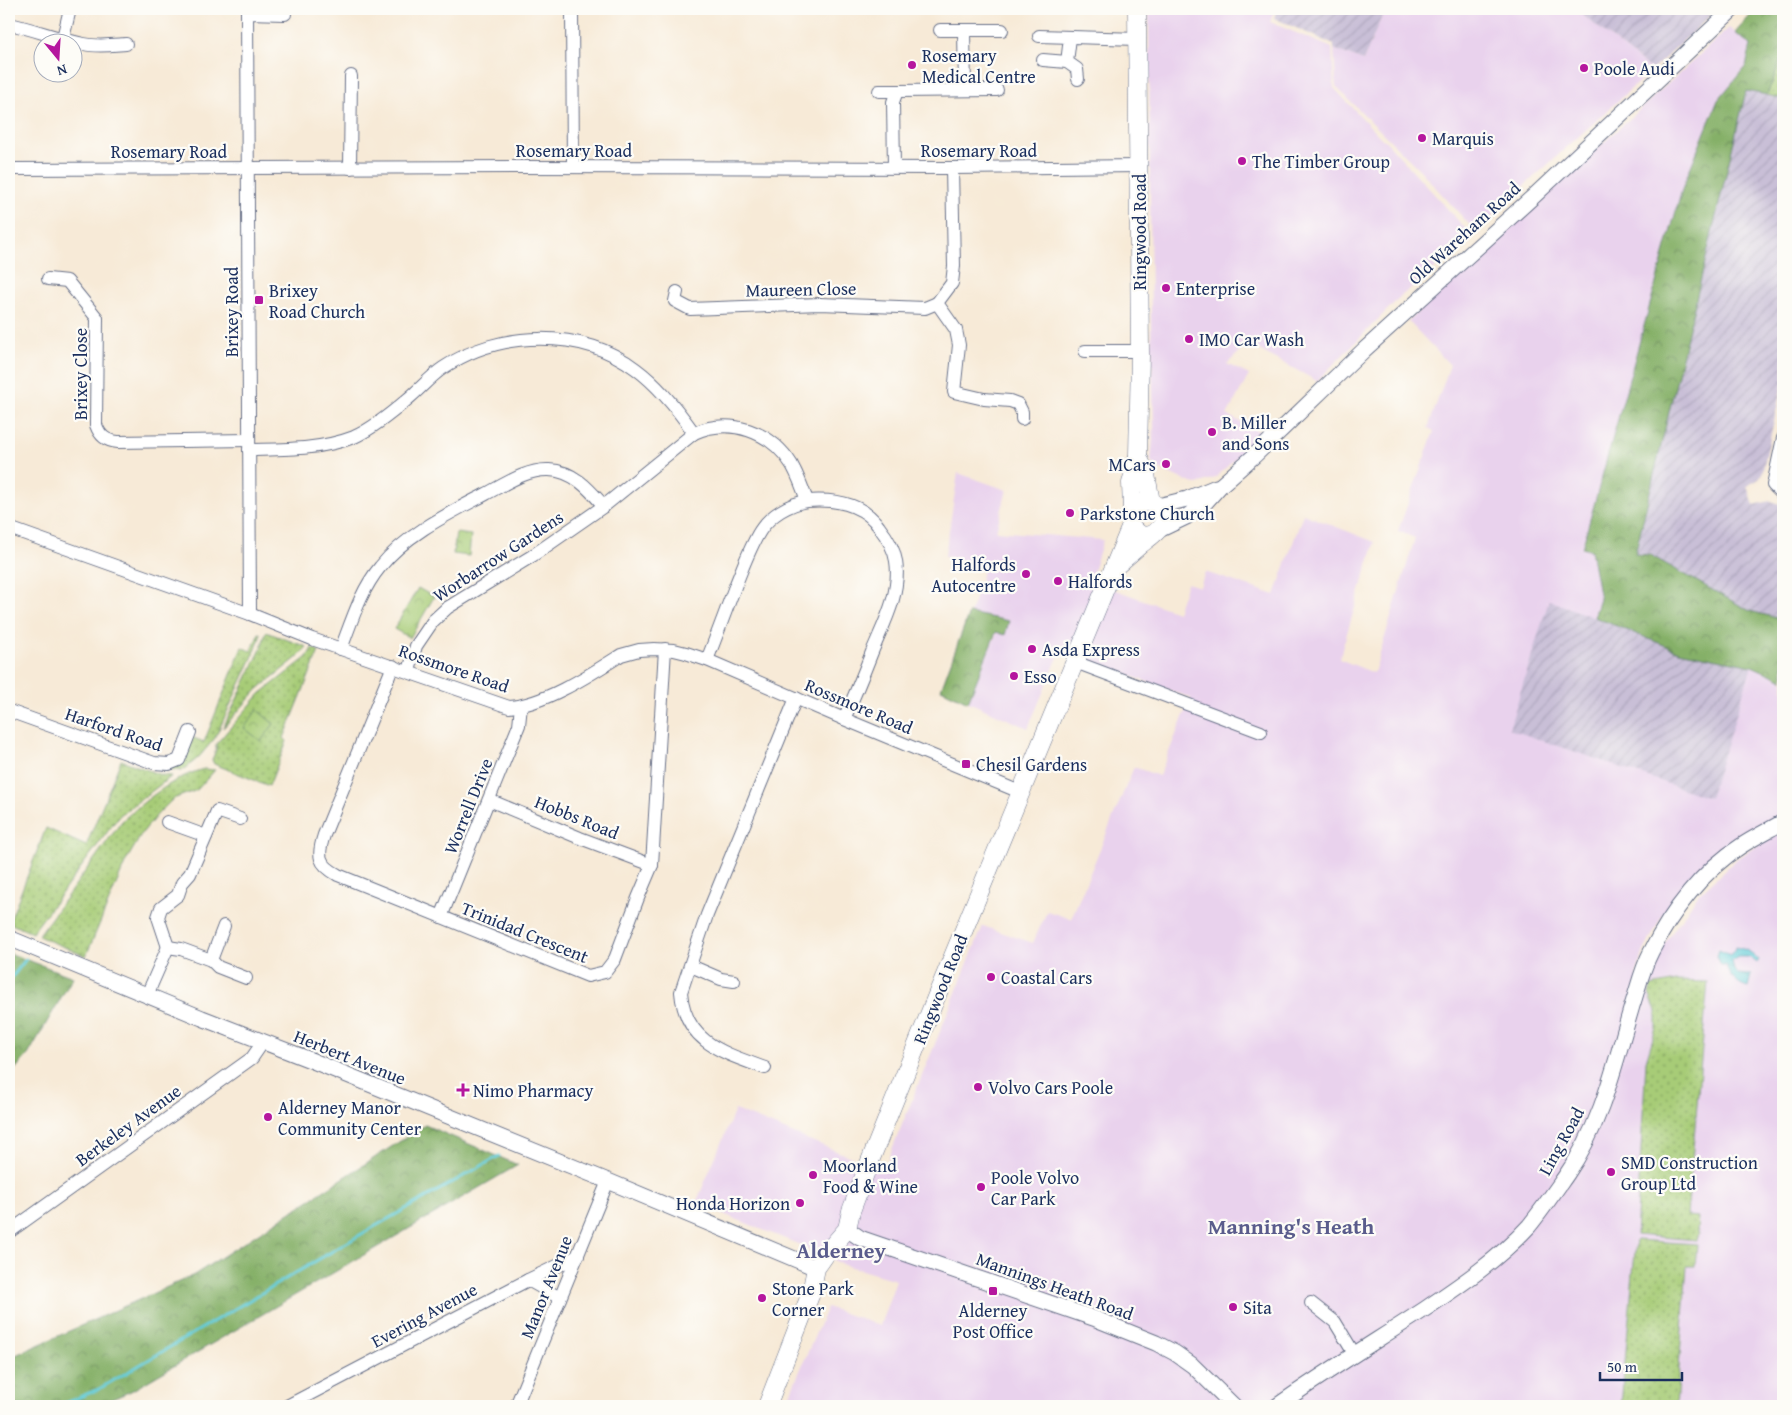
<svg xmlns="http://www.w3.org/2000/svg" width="1792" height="1415" font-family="'Gentium Book Plus',serif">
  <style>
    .built { fill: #e9d2ed }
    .industrial { fill: url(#industrial-furrows) }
    .grass { fill: url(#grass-dots); stroke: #617e6a }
    .forest { fill: url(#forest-crowns); stroke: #507063 }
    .park { fill: url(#park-crowns); stroke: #617e6a }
    .water { fill: url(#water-ripples); stroke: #3c7c9a }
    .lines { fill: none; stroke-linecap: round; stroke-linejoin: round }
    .stream { stroke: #5ecad7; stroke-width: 3 }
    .minor-casing { stroke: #687088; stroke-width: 14 }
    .tertiary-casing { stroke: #687088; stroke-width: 17 }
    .secondary-casing { stroke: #687088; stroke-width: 19 }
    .minor { stroke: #fff; stroke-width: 12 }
    .tertiary { stroke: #fff; stroke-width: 15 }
    .secondary { stroke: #fff; stroke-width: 18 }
    .poi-dot { fill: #b5179e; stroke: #fdfcf7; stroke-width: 2 }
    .labels { text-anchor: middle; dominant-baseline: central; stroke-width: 4.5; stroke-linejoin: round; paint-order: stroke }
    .poi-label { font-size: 18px; fill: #1b2f5e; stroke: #fdfcf7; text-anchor: start }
    .street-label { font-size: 18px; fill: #1b2f5e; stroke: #fdfcf7 }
    .district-label { font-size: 22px; font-weight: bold; fill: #5a5c8c; stroke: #fdfcf7 }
  </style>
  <defs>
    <pattern id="industrial-furrows" width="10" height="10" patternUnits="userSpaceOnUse" patternTransform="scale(1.25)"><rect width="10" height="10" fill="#c9bfd7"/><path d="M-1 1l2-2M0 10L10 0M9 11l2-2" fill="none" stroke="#aca4bb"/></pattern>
    <pattern id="grass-dots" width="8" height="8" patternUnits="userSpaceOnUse" patternTransform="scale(1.25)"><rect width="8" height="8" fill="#a7cc77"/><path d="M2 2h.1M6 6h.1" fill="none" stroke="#87a665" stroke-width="1.8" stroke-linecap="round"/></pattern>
    <pattern id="forest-crowns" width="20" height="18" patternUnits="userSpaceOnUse" patternTransform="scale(1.25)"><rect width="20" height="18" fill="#85b068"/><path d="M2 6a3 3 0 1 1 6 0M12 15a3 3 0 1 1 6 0" fill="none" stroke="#6c9059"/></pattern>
    <pattern id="park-crowns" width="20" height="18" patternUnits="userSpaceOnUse" patternTransform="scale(1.25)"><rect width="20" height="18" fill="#a7cc77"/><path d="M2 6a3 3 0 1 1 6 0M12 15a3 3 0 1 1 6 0" fill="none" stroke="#87a665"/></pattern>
    <pattern id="water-ripples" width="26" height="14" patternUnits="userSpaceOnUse" patternTransform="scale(1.25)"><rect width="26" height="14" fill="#5ecad7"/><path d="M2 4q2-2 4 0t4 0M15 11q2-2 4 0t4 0" fill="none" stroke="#4da4b2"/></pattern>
  </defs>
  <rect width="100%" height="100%" fill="#fdfcf7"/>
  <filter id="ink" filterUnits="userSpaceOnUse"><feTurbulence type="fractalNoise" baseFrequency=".02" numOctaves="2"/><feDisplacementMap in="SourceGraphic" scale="10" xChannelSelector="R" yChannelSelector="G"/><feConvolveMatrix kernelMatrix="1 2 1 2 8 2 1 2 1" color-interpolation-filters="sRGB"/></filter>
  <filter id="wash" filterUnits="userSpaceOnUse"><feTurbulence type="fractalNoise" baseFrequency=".0096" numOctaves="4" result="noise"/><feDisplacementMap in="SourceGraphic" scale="20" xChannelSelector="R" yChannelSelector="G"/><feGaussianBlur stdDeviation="1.12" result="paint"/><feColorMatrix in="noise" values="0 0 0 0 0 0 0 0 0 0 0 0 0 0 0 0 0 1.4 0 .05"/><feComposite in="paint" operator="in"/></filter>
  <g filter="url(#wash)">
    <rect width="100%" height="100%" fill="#f7ead7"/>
    <!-- built -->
    <g class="built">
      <path d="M1149 9H1275L1270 22 1332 48 1334 88 1382 139 1385 140 1473 237 1401 296 1317 381 1248 344 1227 364 1249 375 1227 415 1262 433 1215 478 1197 484 1191 483 1155 467 1151 461 1154 426 1151 325Z"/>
      <path d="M1385 9H1575L1652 70 1503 205 1477 233 1420 170 1336 87 1334 49 1363 61Z"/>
      <path d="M1729 28 1751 45 1746 66 1718 100 1582 547 1591 549 1600 599 1594 617 1752 666 1783 680V814L1733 843 1702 869 1683 888 1663 914 1644 951 1636 975 1649 993 1648 977 1659 952 1697 896 1739 857 1783 830V1406H785L827 1307 880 1326 896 1280 844 1265 798 1244 696 1203 735 1110 851 1157 884 1169 983 926 1033 943 1047 911 1071 919 1134 767 1159 776 1191 698 1061 650 1028 728 968 702 997 632 1009 621 970 613 979 587 984 565 945 556 958 473 1007 490 996 531 1103 540 1090 581 1177 612 1187 583 1200 587 1205 572 1275 595 1303 514 1375 542 1339 659 1374 673 1415 538 1398 531 1434 431 1428 428 1450 365 1408 321Z"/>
    </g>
    <!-- industrial -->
    <g class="industrial">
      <path d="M1277 9H1385L1363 61 1334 49V45L1274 18Z"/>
      <path d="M1575 9H1717L1652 70Z"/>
      <path d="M1746 91 1783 99V381L1762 473 1759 479 1747 486 1754 505 1770 501 1783 505V622L1777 618 1750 611 1635 554Z"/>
      <path d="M1549 600 1679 651 1752 666 1709 798 1509 729Z"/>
    </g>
    <!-- grass -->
    <g class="grass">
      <path d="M1783 54V99L1767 95Z"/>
      <path d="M266 632 307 647 299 656 258 689 223 728 261 649Z"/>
      <path d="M259 633 261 634 256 649 215 738 199 757 186 768 181 771 168 769 191 737 204 742 242 647 251 651Z"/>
      <path d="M312 648 319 651 284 738 287 741 269 786 214 764 212 760 216 750V744L260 694 307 657Z"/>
      <path d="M121 760 161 775 172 776 120 815 32 933 9 923 46 828 86 846Z"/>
      <path d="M204 769 215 770 197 790 173 799 157 815 143 832 126 861 86 956 38 936 122 821C144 801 175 776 204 769Z"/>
      <path d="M1676 981 1708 982 1687 1216 1698 1217 1697 1230 1699 1234 1697 1240 1636 1235 1646 1061 1656 1028V1011L1649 994 1651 986Z"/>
      <path d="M1636 1240 1697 1244 1695 1266H1687L1676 1406H1621Z"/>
    </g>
    <!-- forest -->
    <g class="forest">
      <path d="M1756 9H1783V54L1767 95 1746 91 1635 554 1650 555 1750 611 1777 618 1783 622V680L1752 666 1679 651 1594 617 1600 599 1591 550 1582 548 1683 186 1718 100 1746 66 1751 45 1735 33Z"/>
      <path d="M969 613 1009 621 1005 635 996 632 968 702 941 689Z"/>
      <path d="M9 953 73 977 28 1055 9 1076Z"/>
      <path d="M425 1125 518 1165 131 1391 96 1406H9V1358L194 1275Z"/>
    </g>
    <!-- park -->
    <g class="park">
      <path d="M456 533 471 535 469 556 453 554Z"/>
      <path d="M418 588 434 597 410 638 394 629Z"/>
      <path d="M257 710 274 724 261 741 244 728Z"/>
    </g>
    <!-- water -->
    <path class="water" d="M1736 947C1746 949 1753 953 1759 960L1757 963 1749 957H1738L1732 961 1734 970 1738 974 1751 975 1748 987C1738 985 1728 975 1726 965H1721L1717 956 1719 950 1730 955Z"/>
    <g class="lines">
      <!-- stream -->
      <g class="stream">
        <path d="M9 981 26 959"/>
        <path d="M58 1406 99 1389 365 1232 499 1156"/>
      </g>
    </g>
  </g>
  <g filter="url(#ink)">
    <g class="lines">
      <defs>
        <g id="minor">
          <path d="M247 9 250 614"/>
          <path d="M572 9 573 167"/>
          <path d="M247 13 285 14"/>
          <path d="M9 24C34 29 58 39 84 44 98 47 112 45 126 44"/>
          <path d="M940 30H1002"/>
          <path d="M964 30 965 90"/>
          <path d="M1039 36 1138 39"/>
          <path d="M63 38 70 9"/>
          <path d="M1070 38 1067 62 1077 69 1078 79"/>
          <path d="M1043 60 1067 62"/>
          <path d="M879 91H897"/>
          <path d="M894 167 893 102 897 91 997 90"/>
          <path d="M350 168 351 76"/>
          <path d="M952 168 954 266 952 283 937 303 956 330 959 345 954 392 984 399 1010 401 1018 404 1022 412V419"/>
          <path d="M9 169 517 167 952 168 1139 166"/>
          <path d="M48 279 67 281 97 318 96 425C100 436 106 441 118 442L249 440"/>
          <path d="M677 292 675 301 690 309 820 304 925 308 937 303"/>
          <path d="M1085 351H1140"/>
          <path d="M1783 438 1773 485 1783 495"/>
          <path d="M249 450C284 449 320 450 354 437 374 428 393 412 409 398 421 388 431 376 443 368 499 330 581 328 636 369 659 386 678 410 694 433 730 417 771 431 792 465 798 476 803 489 807 501 834 499 863 503 879 527 887 537 894 548 896 561 901 593 884 623 872 652 863 675 854 697 844 719"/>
          <path d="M9 528 250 614 312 639 509 707C544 705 591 674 621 655L639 650 654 649 674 650 686 653 707 660 844 719 1020 792"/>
          <path d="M341 649C352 620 361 590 380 567 406 534 450 513 486 494 505 484 527 469 549 470 574 471 589 489 604 506"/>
          <path d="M707 660C717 635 726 610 736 584 743 567 750 547 760 531 770 515 789 504 807 501"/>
          <path d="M1075 662 1261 732"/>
          <path d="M393 666 324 835C317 856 318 864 338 875L588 976 605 972 615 959 638 898 652 865 665 649"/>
          <path d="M409 671 416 646 433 621 447 608 532 556 604 506 694 433"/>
          <path d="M9 711 154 763 169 764 179 760 190 732"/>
          <path d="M489 800 580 838 652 865"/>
          <path d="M167 822 206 836"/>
          <path d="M441 917 519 725 521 706"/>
          <path d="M168 947 158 917 161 908 178 895 182 883 190 874 217 811 240 819"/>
          <path d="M211 960 224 926"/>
          <path d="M691 966 721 979 734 981"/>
          <path d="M147 995 168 947 181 949 211 960 218 967 246 978"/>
          <path d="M765 1068C724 1053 685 1043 681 992L707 915 796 698"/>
          <path d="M9 1232 252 1058 263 1042"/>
          <path d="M528 1280 560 1298"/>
          <path d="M1311 1303 1335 1322 1355 1355"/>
          <path d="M287 1406 528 1280 578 1256"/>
          <path d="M516 1406 608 1181"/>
        </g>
        <g id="tertiary">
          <path d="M1158 506 1187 499 1216 487"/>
          <path d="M1161 529 1186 517 1203 505 1220 486 1254 456 1364 350 1535 195 1733 9"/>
          <path d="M9 938 202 1018 313 1061 608 1181 816 1268"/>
          <path d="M847 1229 860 1238 1096 1319 1156 1343 1175 1353 1192 1365 1234 1406"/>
          <path d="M1277 1406C1325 1372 1376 1341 1425 1309 1462 1284 1499 1259 1529 1226 1542 1210 1555 1191 1567 1174 1602 1124 1615 1063 1632 1006 1638 988 1642 969 1651 952 1671 912 1703 870 1741 846 1755 837 1769 830 1783 822"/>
        </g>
        <g id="secondary">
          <path d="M1137 9 1140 355 1138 456 1131 483 1132 510 1130 520 1131 526 1138 533 1142 536 1152 535"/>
          <path d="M1138 456 1146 475 1151 502"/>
          <path d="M1116 566C1124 559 1132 552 1140 545 1155 533 1180 518 1151 502L1140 503 1132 510"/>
          <path d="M767 1406 811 1293 816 1268 828 1251 847 1229 851 1211 868 1166 939 990 1131 526"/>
        </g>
      </defs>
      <!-- minor casing -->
      <use href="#minor" class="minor-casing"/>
      <!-- tertiary casing -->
      <use href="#tertiary" class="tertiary-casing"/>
      <!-- secondary casing -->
      <use href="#secondary" class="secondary-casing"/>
      <!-- minor -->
      <use href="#minor" class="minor"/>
      <!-- tertiary -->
      <use href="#tertiary" class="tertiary"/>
      <!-- secondary -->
      <use href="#secondary" class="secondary"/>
    </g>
  </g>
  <!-- markers -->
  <g class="poi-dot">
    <circle cx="912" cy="65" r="5"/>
    <circle cx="1584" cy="68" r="5"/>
    <circle cx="1422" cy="138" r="5"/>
    <circle cx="1242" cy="161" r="5"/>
    <circle cx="1166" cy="288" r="5"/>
    <rect x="254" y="295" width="10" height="10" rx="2.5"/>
    <circle cx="1189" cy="339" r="5"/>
    <circle cx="1212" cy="432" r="5"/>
    <circle cx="1166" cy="464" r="5"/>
    <circle cx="1070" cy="513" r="5"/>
    <circle cx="1026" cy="574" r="5"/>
    <circle cx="1058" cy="581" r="5"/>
    <circle cx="1032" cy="649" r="5"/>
    <circle cx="1014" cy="676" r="5"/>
    <rect x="961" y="759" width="10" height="10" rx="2.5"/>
    <circle cx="991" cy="977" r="5"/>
    <circle cx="978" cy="1087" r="5"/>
    <path d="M460.5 1082.5h5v5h5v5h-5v5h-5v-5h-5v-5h5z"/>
    <circle cx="268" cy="1117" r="5"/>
    <circle cx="1611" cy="1172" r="5"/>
    <circle cx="813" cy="1175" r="5"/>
    <circle cx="981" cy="1187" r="5"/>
    <circle cx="800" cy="1203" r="5"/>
    <rect x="988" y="1286" width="10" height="10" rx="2.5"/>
    <circle cx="762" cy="1298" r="5"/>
    <circle cx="1233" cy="1307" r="5"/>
  </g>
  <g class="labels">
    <!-- poi labels -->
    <g class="poi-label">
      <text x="922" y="55">Rosemary<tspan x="922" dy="21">Medical Centre</tspan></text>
      <text x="1594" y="68">Poole Audi</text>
      <text x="1432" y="138">Marquis</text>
      <text x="1252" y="161">The Timber Group</text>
      <text x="1176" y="288">Enterprise</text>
      <text x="269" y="290">Brixey<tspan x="269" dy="21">Road Church</tspan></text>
      <text x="1199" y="339">IMO Car Wash</text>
      <text x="1222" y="422">B. Miller<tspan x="1222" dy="21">and Sons</tspan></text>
      <text x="1156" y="464" text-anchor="end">MCars</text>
      <text x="1080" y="513">Parkstone Church</text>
      <text x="1016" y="564" text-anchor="end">Halfords<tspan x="1016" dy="21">Autocentre</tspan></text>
      <text x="1068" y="581">Halfords</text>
      <text x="1042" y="649">Asda Express</text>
      <text x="1024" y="676">Esso</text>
      <text x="976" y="764">Chesil Gardens</text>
      <text x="1001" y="977">Coastal Cars</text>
      <text x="988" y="1087">Volvo Cars Poole</text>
      <text x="473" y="1090">Nimo Pharmacy</text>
      <text x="278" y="1107">Alderney Manor<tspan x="278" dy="21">Community Center</tspan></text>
      <text x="1621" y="1162">SMD Construction<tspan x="1621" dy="21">Group Ltd</tspan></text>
      <text x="823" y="1165">Moorland<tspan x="823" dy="21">Food &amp; Wine</tspan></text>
      <text x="991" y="1177">Poole Volvo<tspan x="991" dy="21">Car Park</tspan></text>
      <text x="790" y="1203" text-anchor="end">Honda Horizon</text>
      <text x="772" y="1288">Stone Park<tspan x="772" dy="21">Corner</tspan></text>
      <text x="1243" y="1307">Sita</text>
      <text x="993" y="1310" text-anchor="middle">Alderney<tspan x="993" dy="21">Post Office</tspan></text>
    </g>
    <!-- street labels -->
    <g class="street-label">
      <text x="574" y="150">Rosemary Road</text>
      <text x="979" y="150">Rosemary Road</text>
      <text x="169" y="151">Rosemary Road</text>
      <text transform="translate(1139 232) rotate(-90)">Ringwood Road</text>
      <text transform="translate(1464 233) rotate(-42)">Old Wareham Road</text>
      <text transform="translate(801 289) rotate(-1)">Maureen Close</text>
      <text transform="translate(231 312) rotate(-90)">Brixey Road</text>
      <text transform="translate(80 374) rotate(-90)">Brixey Close</text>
      <text transform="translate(498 556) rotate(-33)">Worbarrow Gardens</text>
      <text transform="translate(454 668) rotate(19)">Rossmore Road</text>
      <text transform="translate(859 706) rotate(23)">Rossmore Road</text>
      <text transform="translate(114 729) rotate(19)">Harford Road</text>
      <text transform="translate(468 806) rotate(-68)">Worrell Drive</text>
      <text transform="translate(577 817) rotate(22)">Hobbs Road</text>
      <text transform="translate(525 932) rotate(22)">Trinidad Crescent</text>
      <text transform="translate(940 989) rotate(-68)">Ringwood Road</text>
      <text transform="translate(350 1057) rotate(22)">Herbert Avenue</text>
      <text transform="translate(128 1125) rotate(-36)">Berkeley Avenue</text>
      <text transform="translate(1561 1141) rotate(-61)">Ling Road</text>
      <text transform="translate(1055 1286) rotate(20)">Mannings Heath Road</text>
      <text transform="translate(546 1287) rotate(-68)">Manor Avenue</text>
      <text transform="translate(424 1315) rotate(-28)">Evering Avenue</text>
    </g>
    <!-- district labels -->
    <g class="district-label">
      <text x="1291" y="1226">Manning's Heath</text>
      <text x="841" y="1250">Alderney</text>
    </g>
  </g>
  <!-- margin -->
  <rect width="1792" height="1415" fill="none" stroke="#fdfcf7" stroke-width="30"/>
  <!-- north arrow -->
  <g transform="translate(58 58) rotate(162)"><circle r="24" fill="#fdfcf7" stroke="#a3aaba"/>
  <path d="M0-4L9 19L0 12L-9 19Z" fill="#b5179e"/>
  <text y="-8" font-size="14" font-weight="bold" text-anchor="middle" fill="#1b2f5e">N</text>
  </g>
  <!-- scale -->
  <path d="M1600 1372v8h82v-8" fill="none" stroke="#1b2f5e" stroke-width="2.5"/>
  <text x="1607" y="1372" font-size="15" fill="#1b2f5e" stroke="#fdfcf7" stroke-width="4" paint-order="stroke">50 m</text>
</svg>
